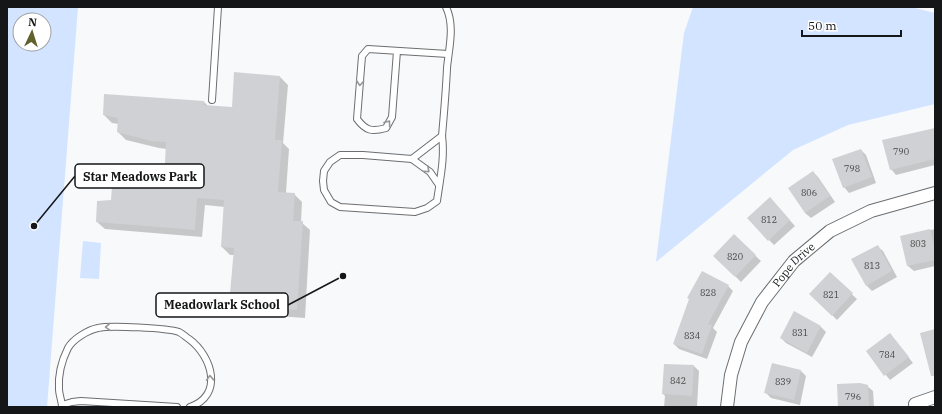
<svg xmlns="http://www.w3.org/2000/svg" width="942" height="414" font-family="'IBM Plex Serif',serif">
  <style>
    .green { fill: #d2e4ff; fill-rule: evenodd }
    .shadow { fill: #0003 }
    .building { fill: #d0d1d4 }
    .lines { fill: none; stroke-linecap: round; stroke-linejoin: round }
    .lane-casing { stroke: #6c6e70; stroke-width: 8 }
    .street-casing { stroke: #6c6e70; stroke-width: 14 }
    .lane { stroke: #fff; stroke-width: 6 }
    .street { stroke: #fff; stroke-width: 12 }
    .oneway { stroke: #969697 }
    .labels { text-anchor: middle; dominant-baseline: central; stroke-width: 4; stroke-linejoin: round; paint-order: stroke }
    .number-label { font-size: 9px; fill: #444546 }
    .street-label { font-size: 11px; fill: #151617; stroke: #fff }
    .leader { fill: none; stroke: #151617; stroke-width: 1.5 }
    .callout-dot { fill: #151617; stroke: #fff; stroke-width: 1.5 }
    .callout { fill: #fff; stroke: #151617; stroke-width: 1.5 }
    .callout-label { font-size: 12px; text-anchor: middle; font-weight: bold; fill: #151617 }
  </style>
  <rect width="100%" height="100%" fill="#f7f9fb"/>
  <!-- green -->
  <g class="green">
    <path d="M7 7H78L47 407H7ZM20 20H44V44H20Z"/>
    <path d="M693 7H911L935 13V104L848 125 793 150 656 262 684 33Z"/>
    <path d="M83 241 101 243 99 279 80 278Z"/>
  </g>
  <!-- shadow -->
  <g class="shadow">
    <path d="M280 77 288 85 283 143 289 149 286 193 294 194 302 202 301 222 310 230 305 318 238 313 231 305 234 255H230L222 247 225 207 205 205 202 237 105 229 97 222 112 201 165 185 167 149 159 148 126 140 118 132 119 124 112 123 104 115 204 102 208 106 233 108Z"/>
    <path d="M935 129V165L896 175 891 169Z"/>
    <path d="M861 150 866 155 876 183 849 193 844 187Z"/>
    <path d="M813 172 818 177 835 202 811 218 805 213Z"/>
    <path d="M775 204 795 226 774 245 769 240Z"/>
    <path d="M935 229V266L914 271 908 266 902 237Z"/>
    <path d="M734 236 761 261 741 282 715 256Z"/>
    <path d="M877 246 883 251 897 277 872 291 867 286Z"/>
    <path d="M830 274 857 299 837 320 811 294Z"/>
    <path d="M728 286 733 291 713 328 717 332 707 359 679 349 674 344Z"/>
    <path d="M795 313 821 327 826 332 812 357 786 343 781 338Z"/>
    <path d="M890 334 913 363 890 380 867 352Z"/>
    <path d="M694 366 699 371 697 407H664L665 396 663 394Z"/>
    <path d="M801 371 806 376 800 405 771 398 766 393Z"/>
    <path d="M867 386 873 391 874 407H839Z"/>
  </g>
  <!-- building -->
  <g class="building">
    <path d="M234 72 280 76 275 140H282L278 192 295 193 293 221H303L297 310 229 305 234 248 221 247 224 200 197 198 195 230 96 222 97 201 111 200 112 186 148 183 164 184 166 142 151 141 117 132 118 118 103 115 104 94 204 101V105L232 107Z"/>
    <path d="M935 128V159L890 170 882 140Z"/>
    <path d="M861 149 872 177 843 188 832 159Z"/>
    <path d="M813 171 830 196 805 213 788 188Z"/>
    <path d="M770 197 790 220 768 241 747 218Z"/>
    <path d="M930 229 935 250V260L907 266 900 236Z"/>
    <path d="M734 234 756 255 735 277 713 256Z"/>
    <path d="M878 245 892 271 866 286 851 259Z"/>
    <path d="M702 271 729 285 708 324 712 325 702 354 673 344 689 299 687 298Z"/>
    <path d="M830 272 853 293 832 316 809 294Z"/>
    <path d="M794 311 821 326 807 353 780 338Z"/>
    <path d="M935 329V376H931L920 333Z"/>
    <path d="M890 333 909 357 884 376 866 351Z"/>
    <path d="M772 363 801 370 794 400 764 393Z"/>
    <path d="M664 364 694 365 692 396 662 394Z"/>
    <path d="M860 383 868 385 869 407H838L837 384Z"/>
  </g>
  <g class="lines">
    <defs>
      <g id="lane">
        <path d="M397 51 392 117 386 128C372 132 366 131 357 119L362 56 368 49 448 54"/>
        <path d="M212 100 218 7"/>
        <path d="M412 159 442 136"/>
        <path d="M439 185 430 172 412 159 363 155H340L330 162 324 171 323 181 324 190 331 202 340 207 415 212 427 208 437 201C440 179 445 158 442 136 444 113 446 91 447 68 449 47 455 26 446 7"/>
        <path d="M62 405 72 402 81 401 177 407"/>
        <path d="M62 407C62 401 59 395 59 389 58 375 62 360 68 348 73 339 88 330 98 328 109 325 168 328 179 332 183 334 186 337 189 339 212 356 224 395 190 407"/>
      </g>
      <g id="street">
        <path d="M915 404 935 397"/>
        <path id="s1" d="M727 407 731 375 741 342 762 302 794 261 830 231 871 211 935 193"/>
      </g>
    </defs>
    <!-- lane casing -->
    <use href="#lane" class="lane-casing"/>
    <!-- street casing -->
    <use href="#street" class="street-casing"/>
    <!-- lane -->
    <use href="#lane" class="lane"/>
    <!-- street -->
    <use href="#street" class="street"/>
  </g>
  <!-- one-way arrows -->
  <defs><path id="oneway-chevron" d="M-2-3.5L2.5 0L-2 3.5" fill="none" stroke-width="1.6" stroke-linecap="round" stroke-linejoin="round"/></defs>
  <g class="oneway">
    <use href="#oneway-chevron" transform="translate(360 83) rotate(94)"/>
    <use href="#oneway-chevron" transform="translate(388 123) rotate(-54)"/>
    <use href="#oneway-chevron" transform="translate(427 170) rotate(42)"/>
    <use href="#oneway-chevron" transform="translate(108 327) rotate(178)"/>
    <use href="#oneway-chevron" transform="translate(210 378) rotate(-92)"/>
  </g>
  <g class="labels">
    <!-- number labels -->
    <g class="number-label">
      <text x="901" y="151">790</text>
      <text x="852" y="168">798</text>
      <text x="809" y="192">806</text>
      <text x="769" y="219">812</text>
      <text x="918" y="243">803</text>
      <text x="735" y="256">820</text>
      <text x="872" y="265">813</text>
      <text x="708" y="292">828</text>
      <text x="831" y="294">821</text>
      <text x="800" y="332">831</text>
      <text x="692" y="335">834</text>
      <text x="887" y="354">784</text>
      <text x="678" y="380">842</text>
      <text x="783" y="381">839</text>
      <text x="853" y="396">796</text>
    </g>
    <!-- street labels -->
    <g class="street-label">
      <text stroke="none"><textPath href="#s1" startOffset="161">Pope Drive</textPath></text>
    </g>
  </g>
  <!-- callouts -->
  <path class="leader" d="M34 226L75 176M343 276L288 305"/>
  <g class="callout-dot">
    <circle cx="34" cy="226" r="4"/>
    <circle cx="343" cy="276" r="4"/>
  </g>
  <g class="callout">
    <rect x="75" y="164" width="129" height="24" rx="4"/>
    <rect x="156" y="293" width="132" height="24" rx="4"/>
  </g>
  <g class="callout-label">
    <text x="140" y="181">Star Meadows Park</text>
    <text x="222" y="309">Meadowlark School</text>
  </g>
  <!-- border -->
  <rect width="942" height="414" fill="none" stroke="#151617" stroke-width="16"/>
  <!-- north arrow -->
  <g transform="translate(32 32) rotate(4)"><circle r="19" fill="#ffffff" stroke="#a1a2a2"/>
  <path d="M0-3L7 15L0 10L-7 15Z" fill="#62612e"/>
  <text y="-6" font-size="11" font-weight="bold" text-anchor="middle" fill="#151617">N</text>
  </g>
  <!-- scale -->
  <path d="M802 30v6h99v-6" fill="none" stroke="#151617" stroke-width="2"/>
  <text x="808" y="30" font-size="12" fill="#151617" stroke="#ffffff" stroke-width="3" paint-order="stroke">50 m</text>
</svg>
